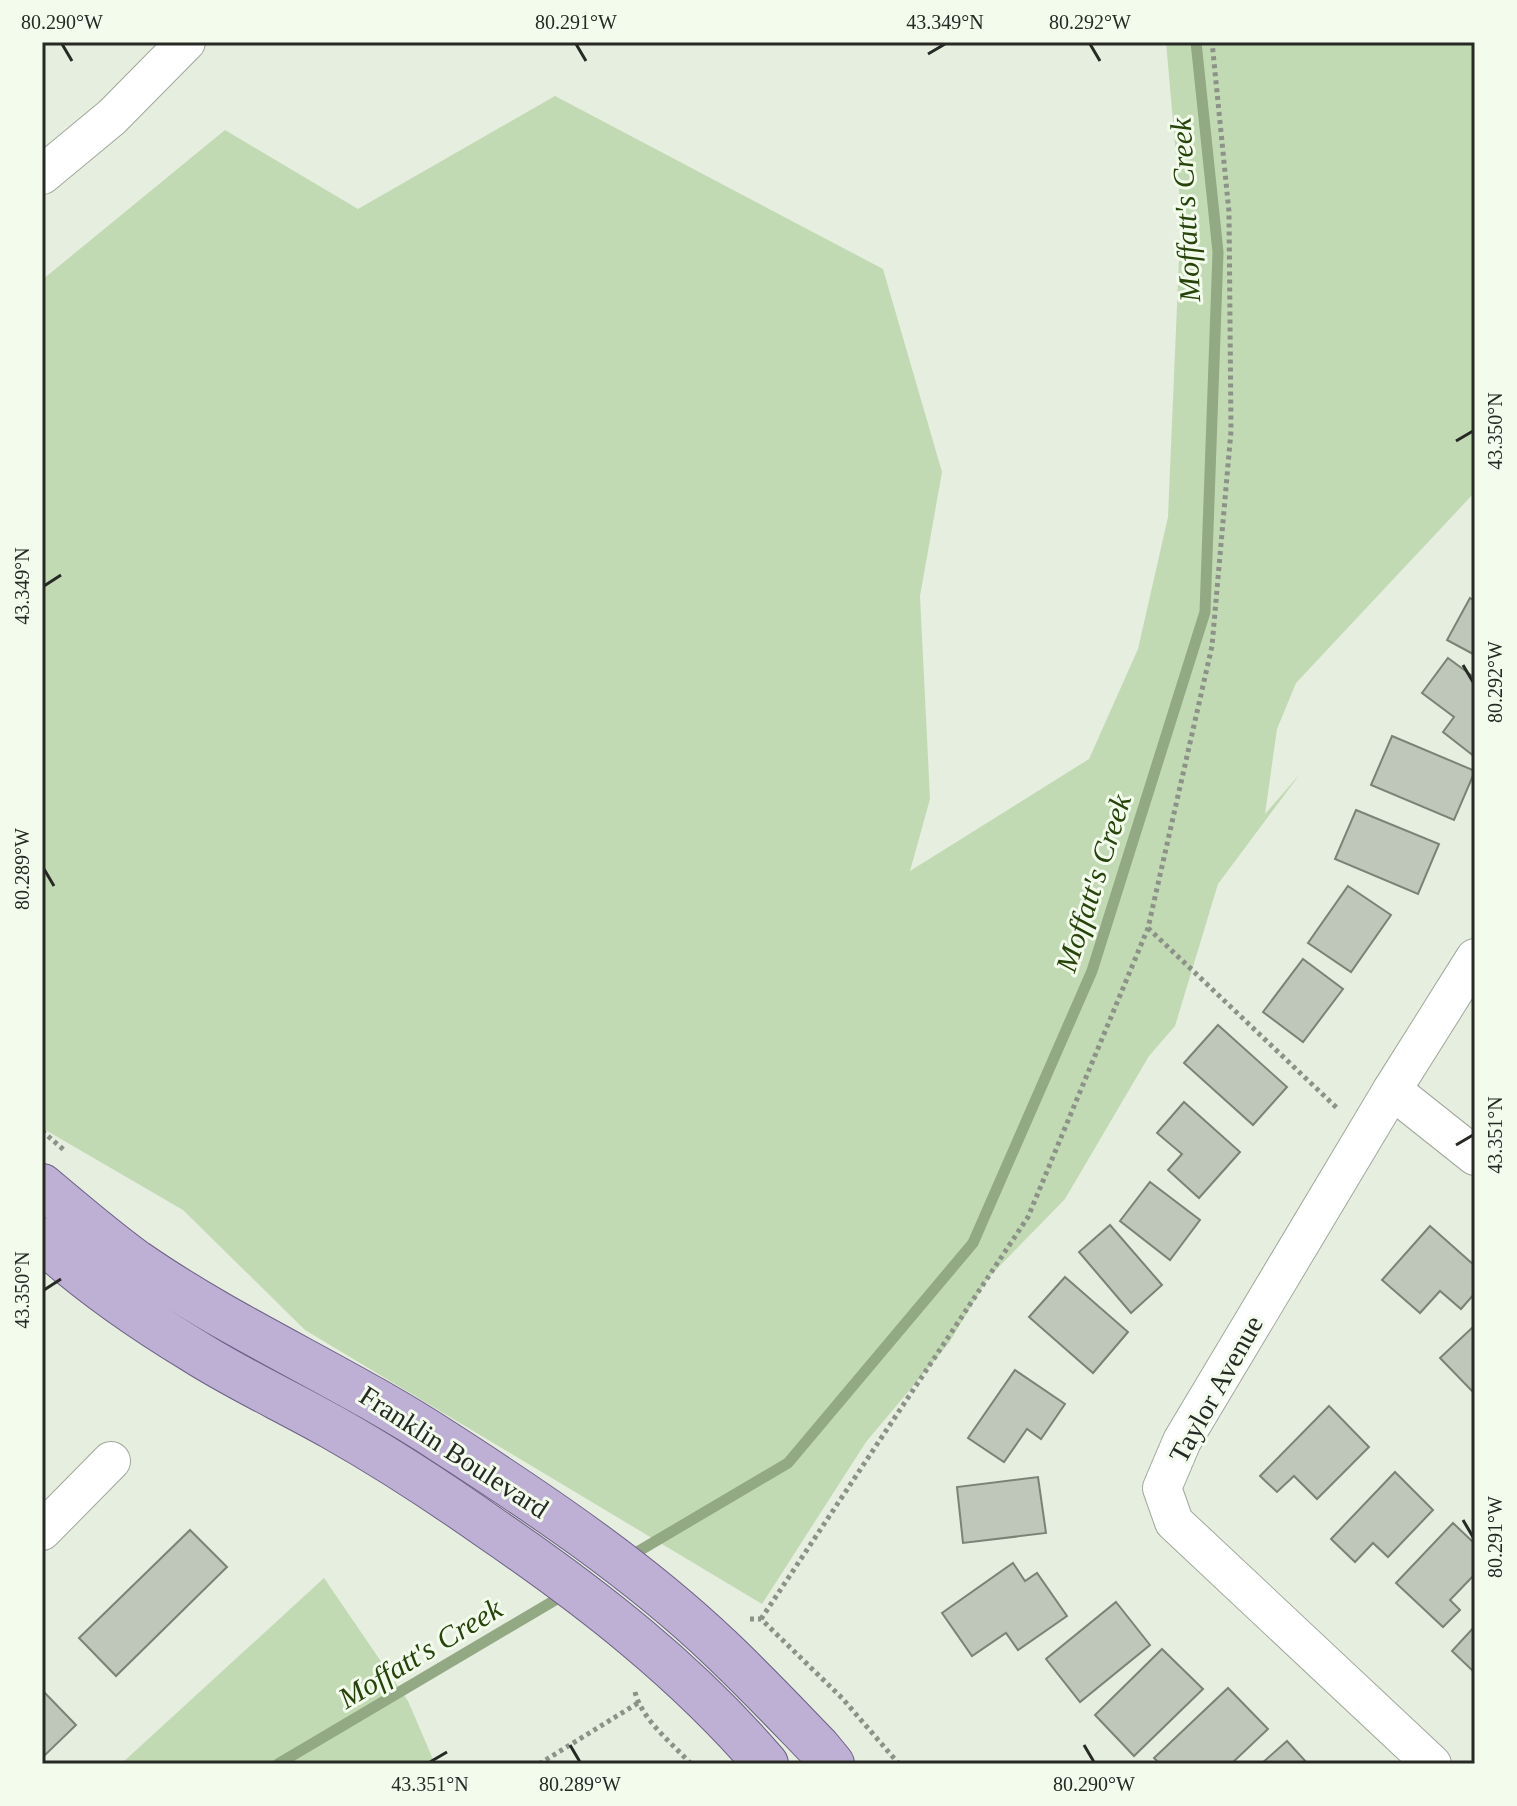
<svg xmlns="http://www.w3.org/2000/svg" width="1517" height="1806" font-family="Georgia,serif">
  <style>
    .green { fill: #c2dab3 }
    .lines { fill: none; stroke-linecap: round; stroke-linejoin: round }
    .stream { stroke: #92a983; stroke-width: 11 }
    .building { fill: #bec7b9; stroke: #7b8376; stroke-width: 2 }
    .minor-casing { stroke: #a0a99b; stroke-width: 40 }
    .major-casing { stroke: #6c5f85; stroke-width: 46 }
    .path { stroke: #8c9288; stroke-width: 5; stroke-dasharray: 4 4; stroke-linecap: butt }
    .minor { stroke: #fff; stroke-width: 38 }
    .major { stroke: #beb0d5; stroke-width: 44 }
    .ticks { fill: none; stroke: #262924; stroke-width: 3 }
    .labels { text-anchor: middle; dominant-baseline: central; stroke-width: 6; stroke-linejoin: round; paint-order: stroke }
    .street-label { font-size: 28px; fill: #262924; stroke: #f2fbec }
    .water-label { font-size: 30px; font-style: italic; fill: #26430a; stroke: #f2fbec }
    .neatline { fill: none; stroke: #262924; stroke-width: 3 }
    .ticks-label { font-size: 20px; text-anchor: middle; fill: #262924 }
  </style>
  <rect width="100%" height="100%" fill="#e5eedf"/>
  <!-- green -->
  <g class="green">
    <path d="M1166 42H1475V492L1296 683 1277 729 1265 814 1300 774 1218 884 1175 1026 1149 1056 1065 1199 988 1278 949 1343 866 1442 762 1604 305 1330 183 1210 42 1128V280L225 130 358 209 555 96 883 269 942 472 920 596 930 799 910 871 1089 759 1138 649 1168 517 1181 212Z"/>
    <path d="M324 1578 408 1701 435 1764H121Z"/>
  </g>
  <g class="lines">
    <!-- stream -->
    <g class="stream">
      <path d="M627 1558 788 1463 973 1243 1092 971 1205 612 1218 252 1196 42"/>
      <path d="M278 1764 567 1593"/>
    </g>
  </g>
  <!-- building -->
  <g class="building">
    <path d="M1470 598 1475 601V655L1447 640Z"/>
    <path d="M1448 658 1475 678V757L1443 732 1454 717 1422 693Z"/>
    <path d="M1392 736 1475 771 1454 820 1371 785Z"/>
    <path d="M1356 810 1439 844 1418 894 1335 859Z"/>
    <path d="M1348 886 1391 915 1351 972 1308 943Z"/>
    <path d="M1303 959 1343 989 1303 1042 1263 1012Z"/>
    <path d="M1218 1025 1287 1087 1253 1125 1184 1063Z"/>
    <path d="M1184 1102 1240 1152 1199 1198 1168 1170 1182 1154 1157 1133Z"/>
    <path d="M1150 1182 1200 1220 1170 1260 1120 1221Z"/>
    <path d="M1110 1225 1162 1285 1131 1313 1079 1252Z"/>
    <path d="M1430 1226 1475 1266V1293L1461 1309 1440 1291 1420 1313 1382 1280Z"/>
    <path d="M1065 1277 1128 1332 1093 1373 1029 1317Z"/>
    <path d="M1475 1325V1394L1440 1358Z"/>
    <path d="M1015 1370 1065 1404 1041 1439 1027 1429 1004 1462 968 1438Z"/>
    <path d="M1329 1406 1369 1447 1317 1499 1294 1476 1277 1492 1260 1476Z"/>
    <path d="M1395 1472 1433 1510 1388 1557 1373 1543 1355 1562 1331 1539Z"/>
    <path d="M1038 1477 1046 1533 963 1543 957 1487Z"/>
    <path d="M1453 1523 1475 1544V1574L1450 1600 1460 1610 1443 1627 1396 1583Z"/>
    <path d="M190 1530 227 1567 116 1676 79 1638Z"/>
    <path d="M1013 1563 1025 1581 1037 1573 1067 1616 1018 1650 1006 1633 972 1656 942 1613Z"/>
    <path d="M1116 1602 1150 1645 1080 1702 1046 1659Z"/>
    <path d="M1475 1626V1673L1452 1651Z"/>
    <path d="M1162 1649 1203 1689 1134 1756 1095 1715Z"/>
    <path d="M1228 1688 1268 1729 1231 1764H1160L1154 1758Z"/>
    <path d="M42 1690 76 1725 42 1758Z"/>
    <path d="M1287 1741 1308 1764H1261Z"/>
  </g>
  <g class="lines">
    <defs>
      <g id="minor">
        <path d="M42 175 112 117 186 42"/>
        <path d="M1392 1090 1475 1156"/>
        <path d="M42 1531 111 1461"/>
        <path d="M1432 1764 1174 1522 1162 1488 1182 1441 1392 1090 1475 958"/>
      </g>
      <g id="major">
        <path d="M42 1186C73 1212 103 1238 136 1262 234 1330 345 1377 444 1442 540 1504 638 1570 720 1648 754 1680 786 1714 818 1747L832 1764"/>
        <path d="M42 1240C88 1282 141 1319 194 1351 238 1379 286 1401 332 1427 387 1458 439 1492 490 1528 591 1597 686 1671 766 1764"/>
      </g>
    </defs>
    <!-- minor casing -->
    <use href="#minor" class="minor-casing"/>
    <!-- major casing -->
    <use href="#major" class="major-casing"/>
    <!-- path -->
    <g class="path">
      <path d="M1148 928 1338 1109"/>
      <path d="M42 1131 64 1150"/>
      <path d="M750 1619H761L842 1698 899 1764"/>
      <path d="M761 1619 1028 1217 1148 928 1212 646 1231 431 1229 212 1212 42"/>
      <path d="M635 1692C642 1720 672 1743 691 1764"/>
      <path d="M539 1764 638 1703"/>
    </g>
    <!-- minor -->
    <use href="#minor" class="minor"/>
    <!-- major -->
    <use href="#major" class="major"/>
  </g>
  <!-- ticks -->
  <path class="ticks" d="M62 44 72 61M576 44 586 61M1090 44 1100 61M928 54 945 44M1456 441 1473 431M44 586 61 575M1463 665 1473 682M44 869 54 886M1456 1145 1473 1135M44 1290 61 1279M1463 1520 1473 1537M570 1745 580 1762M1084 1745 1094 1762M430 1762 447 1752"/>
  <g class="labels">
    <!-- street labels -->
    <g class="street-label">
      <text transform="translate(1216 1389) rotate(-61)">Taylor Avenue</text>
      <text transform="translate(454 1452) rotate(33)">Franklin Boulevard</text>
    </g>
    <!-- water labels -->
    <g class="water-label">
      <text transform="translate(1185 210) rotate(-93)">Moffatt's Creek</text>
      <text transform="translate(1093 883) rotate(-72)">Moffatt's Creek</text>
      <text transform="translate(420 1653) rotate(-31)">Moffatt's Creek</text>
    </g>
  </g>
  <!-- border -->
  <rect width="1517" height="1806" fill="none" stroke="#f2fbec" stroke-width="88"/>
  <rect x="44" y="44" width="1429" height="1718" class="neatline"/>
  <g class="ticks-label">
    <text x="62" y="29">80.290°W</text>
    <text x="576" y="29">80.291°W</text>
    <text x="945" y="29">43.349°N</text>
    <text x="1090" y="29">80.292°W</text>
    <text transform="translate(1495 431) rotate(-90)" y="7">43.350°N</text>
    <text transform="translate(22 586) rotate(-90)" y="7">43.349°N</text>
    <text transform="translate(1495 682) rotate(-90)" y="7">80.292°W</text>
    <text transform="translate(22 869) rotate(-90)" y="7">80.289°W</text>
    <text transform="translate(1495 1135) rotate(-90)" y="7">43.351°N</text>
    <text transform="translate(22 1290) rotate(-90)" y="7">43.350°N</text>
    <text transform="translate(1495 1537) rotate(-90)" y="7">80.291°W</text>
    <text x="430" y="1791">43.351°N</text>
    <text x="580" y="1791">80.289°W</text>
    <text x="1094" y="1791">80.290°W</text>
  </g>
</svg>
